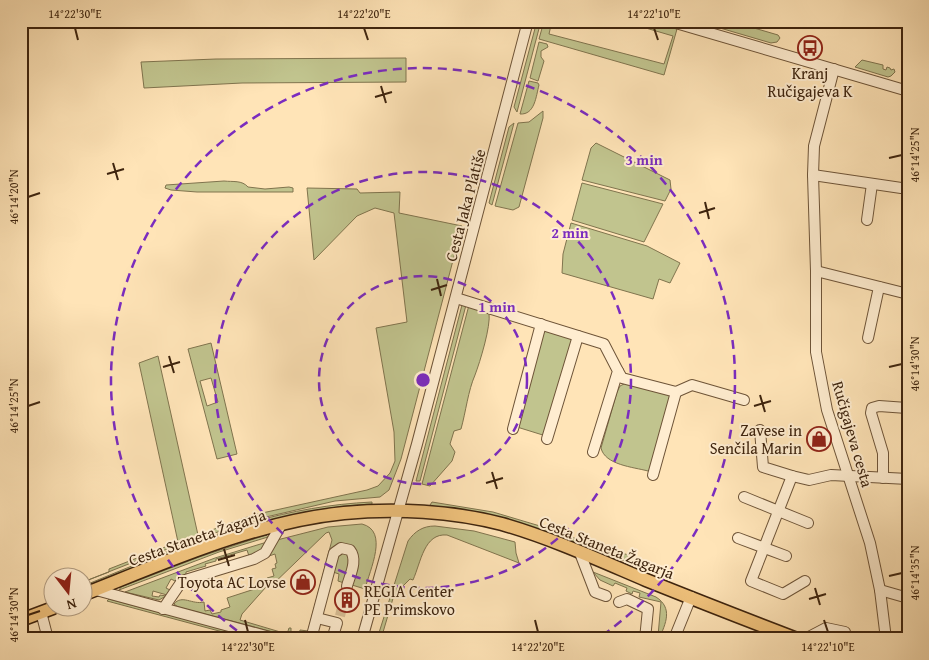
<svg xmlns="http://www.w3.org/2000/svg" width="929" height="660" font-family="'Gentium Book Plus',serif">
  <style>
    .green { fill: #c1c48e; stroke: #80744e; fill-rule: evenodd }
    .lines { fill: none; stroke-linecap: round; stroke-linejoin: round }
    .minor-tunnel { stroke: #d8be95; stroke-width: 10; stroke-dasharray: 10 5; stroke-linecap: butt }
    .minor-casing { stroke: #6e5438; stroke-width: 12 }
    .major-casing { stroke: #3e240e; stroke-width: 15 }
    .minor { stroke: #ffedd0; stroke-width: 10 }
    .major { stroke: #f0c27c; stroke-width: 12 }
    .ticks { fill: none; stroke: #3e240e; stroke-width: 2 }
    .ring { fill: none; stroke: #7b2cbf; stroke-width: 2.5; stroke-dasharray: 9 6 }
    .labels { text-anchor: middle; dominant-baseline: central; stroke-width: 4; stroke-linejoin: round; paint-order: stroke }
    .poi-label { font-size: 16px; fill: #3e240e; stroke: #ffedd0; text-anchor: end }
    .street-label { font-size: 16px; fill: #3e240e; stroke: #ffedd0 }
    .centre { fill: #7b2cbf; stroke: #ffedd0; stroke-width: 2.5 }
    .ring-label { font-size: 15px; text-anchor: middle; font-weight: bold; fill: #7b2cbf; stroke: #ffedd0; stroke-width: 4; stroke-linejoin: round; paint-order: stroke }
    .neatline { fill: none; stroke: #3e240e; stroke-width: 2 }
    .ticks-label { font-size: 12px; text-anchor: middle; fill: #3e240e }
  </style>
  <rect width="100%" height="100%" fill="#ffe4b7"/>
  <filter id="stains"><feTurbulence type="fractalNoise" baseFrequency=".004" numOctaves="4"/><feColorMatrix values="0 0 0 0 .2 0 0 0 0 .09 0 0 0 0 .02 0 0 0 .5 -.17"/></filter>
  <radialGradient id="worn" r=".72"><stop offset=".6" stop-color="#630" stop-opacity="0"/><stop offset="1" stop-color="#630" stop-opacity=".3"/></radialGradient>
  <!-- green -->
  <g class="green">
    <path d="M537 21H541L517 112 514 107Z"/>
    <path d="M544 21H552L549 34 664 64 673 36 622 21H649L677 29 664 75 539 39Z"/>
    <path d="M722 21H730L778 35 780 38 777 42 771 43 720 28Z"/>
    <path d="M539 42 547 44 548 47 541 51V57L544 61 538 81 530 78Z"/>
    <path d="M406 58V82L242 83 144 88 141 62 216 59Z"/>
    <path d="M862 60 883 65V69L886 70 887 67 890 68 891 70 894 69 895 72 891 76 888 77 855 67Z"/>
    <path d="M529 81 538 83 539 85C536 96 535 115 520 114Z"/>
    <path d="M543 111V118L519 207 513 210 495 206 518 123 529 122Z"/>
    <path d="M514 123 492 205 489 203 509 127Z"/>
    <path d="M596 143 670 180 671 189 665 201 582 180 591 148Z"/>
    <path d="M224 181C233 182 242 180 248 187L265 189 289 187 293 188V192H197L171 190 165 188 166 185Z"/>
    <path d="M582 183 663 204 644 242 572 220Z"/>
    <path d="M307 188 357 189 360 193 400 192 399 213 462 226 401 459 389 490 380 497 335 501 253 520 159 552 83 582 109 572V569L178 542 139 363 158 356 198 535 253 515 367 490 378 486 390 473 395 461 394 432 376 328 407 322 394 213 375 208 357 216 314 260Z"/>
    <path d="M571 223 647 246 680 263 670 283 659 279 653 299 562 273 563 254Z"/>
    <path d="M462 305H466L420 481H416Z"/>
    <path d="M469 305 489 313C491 326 480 362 475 375 468 391 466 411 461 429L454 431 450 444 455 452 452 461 430 486 422 484Z"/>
    <path d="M544 329 575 339 546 436 517 427Z"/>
    <path d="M211 343 237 454 217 459 188 349ZM211 378 218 402 207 406 200 381Z"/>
    <path d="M626 383 668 394 670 396 651 471H648C633 467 605 465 601 448L617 392 620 386Z"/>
    <path d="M372 502V504C331 506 293 514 253 525L252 522C292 511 330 504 372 502Z"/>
    <path d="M432 502 493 512 550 529 601 548 629 555 626 561 612 558 430 505Z"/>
    <path d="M362 524C389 531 370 569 365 589L352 585 358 559 339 545 308 639H301L299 635 300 630 308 631 332 540 329 532 326 533 268 589 266 587 242 614 240 620 287 634 289 628H291V633L288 636 178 607 174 604C182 594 192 605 204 602L205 611 210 610 212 614 221 612V610L230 607 227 598 267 585 268 581 267 578 274 576 272 569 276 568 275 564 277 563 275 554 269 556 277 540 328 527Z"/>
    <path d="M244 525 247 526 192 545 83 588V586L166 552Z"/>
    <path d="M435 526 474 531 515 542 516 553 519 563 447 535C424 533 421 562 413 580L410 579 394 595 381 639H377L408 541C415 531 423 526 435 526Z"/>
    <path d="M266 535 268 537 219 552 119 590 121 587 199 557Z"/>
    <path d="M267 542 260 551 249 556 247 550 216 559V561L205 564 206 566 186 572V574L175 581 171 579 166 588 170 590 167 595 153 591 152 596 159 597 160 595 166 596 159 600 125 592 215 558Z"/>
    <path d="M344 551 350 559 344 583 338 581 339 574 333 572 337 555Z"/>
    <path d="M593 572 656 597C673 608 666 623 659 639L650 638 652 635 658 636 661 602 639 597 640 593 633 591 632 594 626 591 627 588 615 583 613 586 600 580Z"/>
    <path d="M109 599 260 639H249L107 601Z"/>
  </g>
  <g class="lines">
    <!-- minor-tunnel -->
    <path class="minor-tunnel" d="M340 616 347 586"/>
    <defs>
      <g id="minor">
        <path d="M669 21 908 91"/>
        <path d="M834 69 814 146 813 175 816 271V352L827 410 870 543 880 590 886 639"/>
        <path d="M813 175 908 189"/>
        <path d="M867 220 872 184"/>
        <path d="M816 271 908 294"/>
        <path d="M456 298 604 344 618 371 593 452"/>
        <path d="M868 338 879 287"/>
        <path d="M618 371 622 378 676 392 692 385 744 400"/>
        <path d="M513 429 541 324"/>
        <path d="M760 430 763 467 792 476 809 480 831 475 908 479"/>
        <path d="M547 439 578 336"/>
        <path d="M653 475 676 392"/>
        <path d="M792 476 751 581 783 594 805 581"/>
        <path d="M883 478V453L871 413 872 408 879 406 907 408"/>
        <path d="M744 497 808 523"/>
        <path d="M738 538 786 556"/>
        <path d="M580 553 595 592 606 596"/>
        <path d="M96 590 277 639"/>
        <path d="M880 590 908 598"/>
        <path d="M619 602 627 599 648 609 645 639"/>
        <path d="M163 609 182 581 254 559 265 553 281 525"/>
        <path d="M41 612 48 639"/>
        <path d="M317 618 337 623 332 639"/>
        <path d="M858 637 863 639"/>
        <path d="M311 639 334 553 341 548 350 550C358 560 350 575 347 586"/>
        <path d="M362 639 417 444 528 21"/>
        <path d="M674 639 691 597"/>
        <path d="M805 639 826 628 845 632"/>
      </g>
      <g id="major">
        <path d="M82 595C166 562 254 522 344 513 395 508 452 511 502 524 551 538 599 560 646 580 696 600 747 620 797 639"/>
        <path d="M21 620 53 608"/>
      </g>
    </defs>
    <!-- minor casing -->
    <use href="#minor" class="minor-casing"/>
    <!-- major casing -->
    <use href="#major" class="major-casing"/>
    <!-- minor -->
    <use href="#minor" class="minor"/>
    <!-- major -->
    <use href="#major" class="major"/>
  </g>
  <!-- ticks -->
  <path class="ticks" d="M75 28 78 40M364 28 368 40M654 28 658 40M381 86 386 103M375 97 392 92M889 158 902 155M113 163 118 180M107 174 124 169M28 197 40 193M705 202 709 219M699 213 715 208M437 279 441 296M431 290 447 285M169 356 174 373M163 367 180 362M889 367 902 364M760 395 765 412M28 406 40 402M754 406 771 401M492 472 497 489M486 483 503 478M224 549 229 566M218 560 235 555M889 576 902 573M815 588 820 605M809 599 826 594M28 615 40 611M245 620 248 632M535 620 538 632M824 620 828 632"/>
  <!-- distance rings -->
  <g class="ring">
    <circle cx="423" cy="380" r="104"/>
    <circle cx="423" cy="380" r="208"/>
    <path d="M249 639A312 312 0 1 1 597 639"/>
  </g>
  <!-- icons -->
  <defs>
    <symbol id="bus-ring" viewBox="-11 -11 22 22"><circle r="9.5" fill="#ffedd0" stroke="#8f2418" stroke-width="1.5"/><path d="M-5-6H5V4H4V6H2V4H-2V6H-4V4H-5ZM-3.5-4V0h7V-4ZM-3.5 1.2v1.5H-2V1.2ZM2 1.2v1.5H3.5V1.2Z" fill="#8f2418"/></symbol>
    <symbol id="shop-ring" viewBox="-11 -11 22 22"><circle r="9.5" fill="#ffedd0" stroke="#8f2418" stroke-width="1.5"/><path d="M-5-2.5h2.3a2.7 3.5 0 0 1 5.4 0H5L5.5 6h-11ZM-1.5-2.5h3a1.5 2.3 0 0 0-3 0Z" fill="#8f2418"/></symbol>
    <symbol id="building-ring" viewBox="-11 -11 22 22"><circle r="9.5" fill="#ffedd0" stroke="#8f2418" stroke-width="1.5"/><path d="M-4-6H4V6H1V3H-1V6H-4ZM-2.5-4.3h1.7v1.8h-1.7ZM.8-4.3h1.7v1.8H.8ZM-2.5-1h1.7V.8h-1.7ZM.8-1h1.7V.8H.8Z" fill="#8f2418"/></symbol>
  </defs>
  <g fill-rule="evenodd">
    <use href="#bus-ring" x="796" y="34" width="28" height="28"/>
    <use href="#shop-ring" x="805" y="425" width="28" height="28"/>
    <use href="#shop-ring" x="289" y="568" width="28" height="28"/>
    <use href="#building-ring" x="333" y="586" width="28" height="28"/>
  </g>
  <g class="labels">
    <!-- poi labels -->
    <g class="poi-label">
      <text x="810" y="73" text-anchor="middle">Kranj<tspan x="810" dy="18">Ručigajeva K</tspan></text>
      <text x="802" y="430">Zavese in<tspan x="802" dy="18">Senčila Marin</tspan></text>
      <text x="286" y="582">Toyota AC Lovse</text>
      <text x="364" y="591" text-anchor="start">REGIA Center<tspan x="364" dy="18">PE Primskovo</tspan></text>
    </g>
    <!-- street labels -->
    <g class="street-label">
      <text transform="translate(465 205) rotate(-75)">Cesta Jaka Platiše</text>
      <text transform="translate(853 434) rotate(74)">Ručigajeva cesta</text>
      <text transform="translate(197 537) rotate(-19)">Cesta Staneta Žagarja</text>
      <text transform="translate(607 547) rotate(22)">Cesta Staneta Žagarja</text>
    </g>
  </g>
  <circle cx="423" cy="380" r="8" class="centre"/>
  <g class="ring-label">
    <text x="644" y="165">3 min</text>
    <text x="570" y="238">2 min</text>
    <text x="497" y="312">1 min</text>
  </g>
  <!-- margin -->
  <rect width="929" height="660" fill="none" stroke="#ffe4b7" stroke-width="55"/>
  <!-- north arrow -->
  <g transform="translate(68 592) rotate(164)"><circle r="24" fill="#ffedd0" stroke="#b29d82"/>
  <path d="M0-4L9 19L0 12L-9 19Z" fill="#8f2418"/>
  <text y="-8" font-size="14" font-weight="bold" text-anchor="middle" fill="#3e240e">N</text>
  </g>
  <rect x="28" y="28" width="874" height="604" class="neatline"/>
  <g class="ticks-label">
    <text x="75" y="18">14°22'30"E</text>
    <text x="364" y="18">14°22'20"E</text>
    <text x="654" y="18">14°22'10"E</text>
    <text transform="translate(915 155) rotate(-90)" y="4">46°14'25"N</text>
    <text transform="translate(14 197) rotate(-90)" y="4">46°14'20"N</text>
    <text transform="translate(915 364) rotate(-90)" y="4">46°14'30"N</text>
    <text transform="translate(14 406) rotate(-90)" y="4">46°14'25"N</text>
    <text transform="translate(915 573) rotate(-90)" y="4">46°14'35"N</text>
    <text transform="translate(14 615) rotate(-90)" y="4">46°14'30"N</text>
    <text x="248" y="651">14°22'30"E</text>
    <text x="538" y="651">14°22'20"E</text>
    <text x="828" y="651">14°22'10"E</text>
  </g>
  <rect width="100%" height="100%" filter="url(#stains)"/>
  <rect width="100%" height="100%" fill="url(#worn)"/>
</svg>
